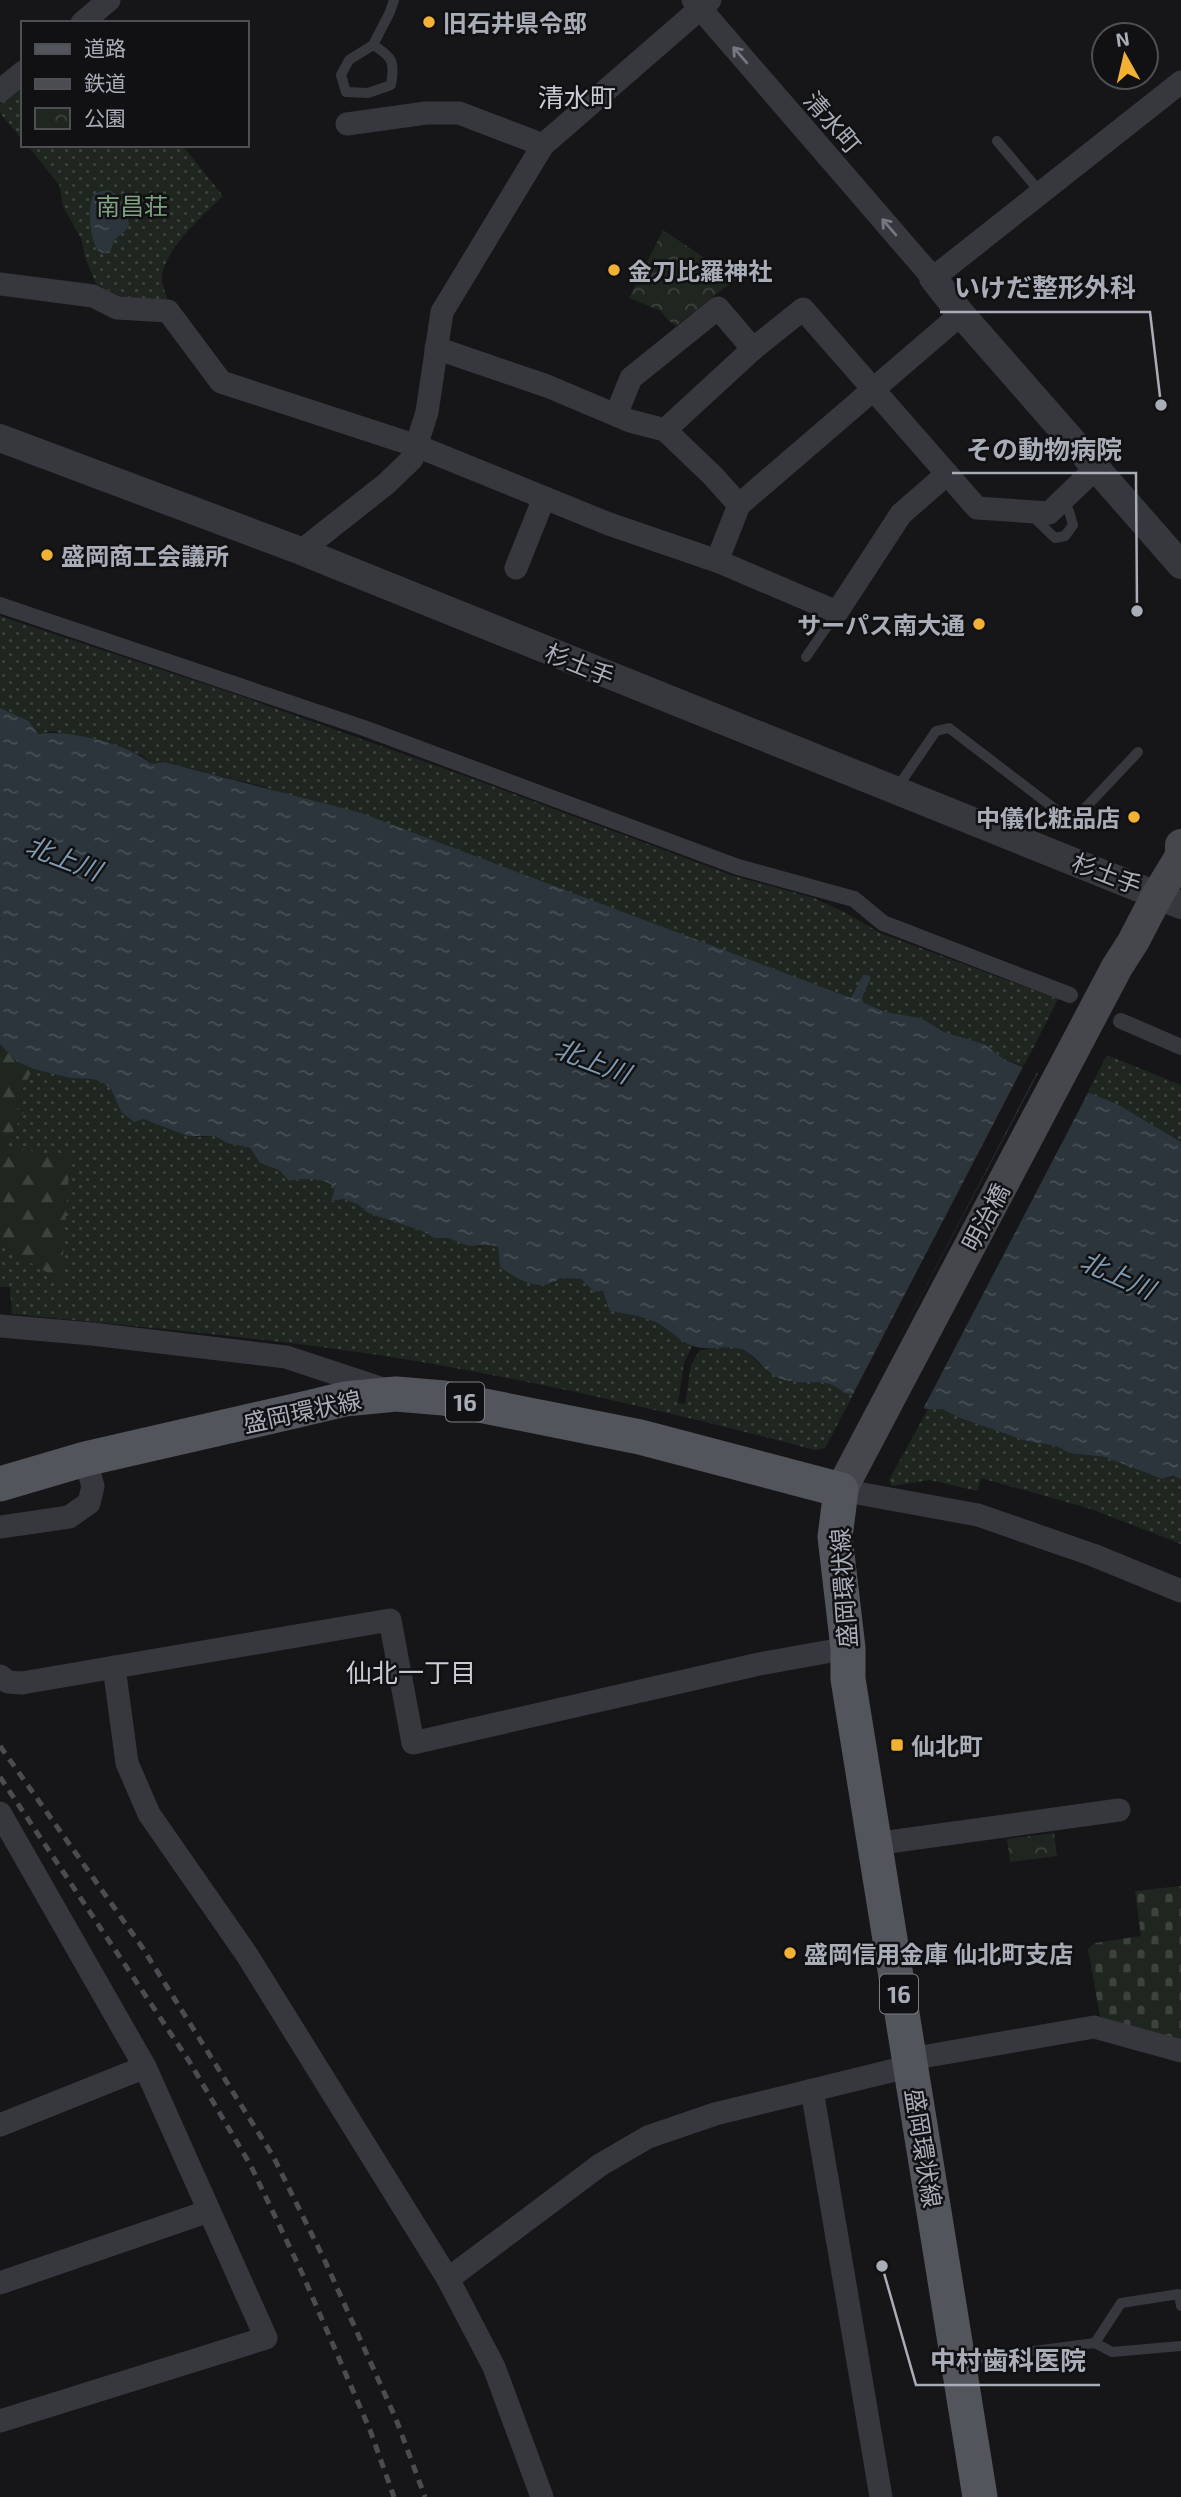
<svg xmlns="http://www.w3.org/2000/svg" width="1181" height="2497" font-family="'Exo 2','Noto Sans JP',sans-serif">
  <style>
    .grass { fill: url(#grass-dots) }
    .forest { fill: url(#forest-firs) }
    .cemetery { fill: url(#cemetery-stones) }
    .park { fill: url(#park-crowns) }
    .water { fill: url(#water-ripples) }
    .pier { fill: #161618 }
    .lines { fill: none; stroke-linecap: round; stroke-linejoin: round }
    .service { stroke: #37383d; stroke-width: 10 }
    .pedestrian { stroke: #37383d; stroke-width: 16 }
    .minor { stroke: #37383d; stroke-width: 23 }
    .tertiary { stroke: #37383d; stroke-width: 28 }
    .secondary { stroke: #45474d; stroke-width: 32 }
    .primary { stroke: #53555c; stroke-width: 35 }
    .rail { stroke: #4a4c52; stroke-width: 5; stroke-dasharray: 9 7; stroke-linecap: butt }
    .oneway { stroke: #757881 }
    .poi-dot { fill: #f2b134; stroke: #111113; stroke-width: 2.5 }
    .labels { text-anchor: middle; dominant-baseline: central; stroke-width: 5; stroke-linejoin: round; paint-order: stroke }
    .shield { fill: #111113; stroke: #7b7e86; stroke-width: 2 }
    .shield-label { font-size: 23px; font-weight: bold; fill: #a8adb8 }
    .poi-label { font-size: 24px; font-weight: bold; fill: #a8adb8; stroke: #111113; text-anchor: start }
    .street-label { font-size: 24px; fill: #a8adb8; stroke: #111113 }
    .park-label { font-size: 24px; fill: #7fa381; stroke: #111113 }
    .neighbourhood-label { font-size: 26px; fill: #c9ccd4; stroke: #111113 }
    .water-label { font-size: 26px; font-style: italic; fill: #7f9bb3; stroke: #111113 }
    .leader { fill: none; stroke: #a8adb8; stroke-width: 2.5 }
    .callout-dot { fill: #a8adb8; stroke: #111113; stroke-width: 2.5 }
    .callout-label { font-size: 26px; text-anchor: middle; font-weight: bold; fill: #a8adb8; stroke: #111113; stroke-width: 5; stroke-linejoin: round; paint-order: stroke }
  </style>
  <defs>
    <pattern id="grass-dots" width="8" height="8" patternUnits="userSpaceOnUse" patternTransform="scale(1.75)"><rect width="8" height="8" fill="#1e261f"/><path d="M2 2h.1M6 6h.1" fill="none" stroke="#3c433d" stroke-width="1.8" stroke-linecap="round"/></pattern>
    <pattern id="forest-firs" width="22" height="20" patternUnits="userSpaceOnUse" patternTransform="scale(1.75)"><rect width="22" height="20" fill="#1e261f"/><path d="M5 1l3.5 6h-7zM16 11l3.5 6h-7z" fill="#3c433d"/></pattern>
    <pattern id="cemetery-stones" width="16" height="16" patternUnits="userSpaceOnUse" patternTransform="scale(1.75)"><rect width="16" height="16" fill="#1e261f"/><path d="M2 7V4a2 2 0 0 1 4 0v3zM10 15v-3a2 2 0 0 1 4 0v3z" fill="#3c433d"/></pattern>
    <pattern id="park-crowns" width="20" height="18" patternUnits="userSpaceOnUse" patternTransform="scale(1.75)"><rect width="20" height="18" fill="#1e261f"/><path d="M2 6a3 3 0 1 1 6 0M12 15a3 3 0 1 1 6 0" fill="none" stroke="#3c433d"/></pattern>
    <pattern id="water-ripples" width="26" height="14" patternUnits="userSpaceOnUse" patternTransform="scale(1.75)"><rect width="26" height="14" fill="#2c353c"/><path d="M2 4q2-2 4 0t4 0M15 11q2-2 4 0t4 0" fill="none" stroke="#485056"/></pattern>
  </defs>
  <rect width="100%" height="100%" fill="#161618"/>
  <!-- grass -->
  <g class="grass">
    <path d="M23 85V141L0 113V104Z"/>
    <path d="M27 145H182L223 196C204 214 165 249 162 276 161 284 167 296 169 304L123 298 96 284 85 257 81 238 63 207 60 186Z"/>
    <path d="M0 616 241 696 479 781 731 875 814 898 848 914 880 933 1058 999 1024 1066 1005 1060 984 1044 944 1032 921 1018 886 1012 864 1003 862 998 871 979 863 975 852 999 265 787 164 762 151 764 142 755 53 731 38 734 29 721 0 708Z"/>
    <path d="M1107 1055 1181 1085V1142L1117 1104 1087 1094Z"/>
    <path d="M33 1069 70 1078 92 1079 102 1082 111 1089 121 1112 197 1137 215 1136 227 1143 250 1148 260 1163 279 1170 289 1181C303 1178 323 1177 335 1187L331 1201 344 1199 359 1205 368 1213 422 1231 434 1238H448L479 1247 490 1245 499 1247 552 1285 560 1278 581 1279 594 1292 603 1291C613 1311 641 1314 659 1324 671 1329 681 1339 692 1346L684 1363 678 1403 685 1404 691 1365 700 1350 732 1346 748 1353 769 1373 792 1382 815 1381 834 1384 844 1393 853 1395 825 1448 815 1450C686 1416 555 1385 422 1362 287 1339 149 1328 12 1314L10 1287H0V1244L60 1280 5 1146 24 1112 12 1108Z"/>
    <path d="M928 1409H942L960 1418 1026 1441 1056 1446 1069 1453 1105 1457 1162 1479 1179 1476 1181 1479V1544L1091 1509 981 1478 977 1491 930 1480 892 1486 889 1480Z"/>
  </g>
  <!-- forest -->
  <path class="forest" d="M0 1044 16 1061 33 1069 13 1107 24 1112 5 1146 70 1158 61 1281 0 1244Z"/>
  <!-- cemetery -->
  <path class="cemetery" d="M1181 1886V2044L1107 2022 1100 2016 1088 1949 1095 1943 1141 1936 1135 1891Z"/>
  <!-- park -->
  <g class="park">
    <path d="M663 230 736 279 676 326 668 320 661 311 629 298Z"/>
    <path d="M1054 1833 1057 1856 1010 1862 1007 1839Z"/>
  </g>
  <!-- water -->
  <g class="water">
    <path d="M109 190 124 199 129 224 127 229 114 240 110 253C105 253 103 254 99 251 90 243 87 205 93 196 97 191 103 191 109 190Z"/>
    <path d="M0 708 29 721 38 734C67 729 130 744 151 764L164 762 361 813 851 998 863 975H868L871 978 862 998 864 1003 886 1012 921 1018 944 1032 984 1044 1005 1060 1117 1104 1181 1142V1479L1173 1476 1162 1479 1105 1457 1069 1453 1056 1446 1026 1441 960 1418 942 1409H928L844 1393C824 1375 811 1386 789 1381 763 1375 763 1361 745 1351 729 1343 711 1352 693 1346 681 1342 672 1332 661 1325 647 1316 626 1314 610 1311L603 1291 594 1292 581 1279 560 1278C541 1294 517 1279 500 1267L498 1247 490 1245 469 1246 448 1238H434L422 1231 368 1213 359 1205 344 1199 331 1201 335 1187C323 1177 303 1178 289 1181L279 1170 260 1163 250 1148 227 1143 215 1136H188L143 1119 134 1122 121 1112 111 1089 102 1082 92 1079 70 1078 33 1069 16 1061 0 1044Z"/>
  </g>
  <!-- pier -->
  <path class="pier" d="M1025 1063 1039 1069 869 1395 1040 1069 1089 1091 922 1411 851 1398Z"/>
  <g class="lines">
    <!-- service -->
    <g class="service">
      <path d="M373 45C393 57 395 62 391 85L368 93 346 92 341 75 349 60 373 45 390 12 394 0"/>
      <path d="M997 141 1041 193"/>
      <path d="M1031 515 1055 538 1065 536 1073 525 1069 511 1061 500"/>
      <path d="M806 657 837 612"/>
      <path d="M897 788 936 731 949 728 1072 822 1138 752"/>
      <path d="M1095 2343 1121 2303 1179 2294 1181 2306"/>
      <path d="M964 2360 1095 2343 1112 2352 1181 2346"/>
    </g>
    <!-- pedestrian -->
    <g class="pedestrian">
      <path d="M0 605 364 728 738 867 854 899 883 923 1070 995"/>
      <path d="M1121 1021 1181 1047"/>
    </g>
    <!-- minor -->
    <g class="minor">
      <path d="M693 0 933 278 1181 82"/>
      <path d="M82 23 109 0"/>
      <path d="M0 91 23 72"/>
      <path d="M347 124 426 113H459L543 145"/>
      <path d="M0 284 93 296 117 308 168 311 221 382 417 446 609 524 717 561 739 505"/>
      <path d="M436 348 547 386 630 421 665 430 713 476 739 505 961 314"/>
      <path d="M616 415 631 378 718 308 753 349 803 309 977 508 1049 513 1096 468"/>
      <path d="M665 430 753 349"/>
      <path d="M301 551 386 484 412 459 427 412 442 312 543 145 710 0"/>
      <path d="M717 561 837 612 901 514 947 474"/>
      <path d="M516 568 544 498"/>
      <path d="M0 1326 92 1334 286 1357 383 1389"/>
      <path d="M841 1490 978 1515 1093 1555 1181 1591"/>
      <path d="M0 1527 69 1517 89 1503 93 1486 85 1459"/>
      <path d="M114 1667 127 1763 149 1814 247 1955 448 2279 494 2367 542 2497"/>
      <path d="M0 1676 8 1682 22 1683 390 1620 413 1743 759 1664 848 1648"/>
      <path d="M0 1813 145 2067 266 2338 0 2421"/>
      <path d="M874 1844 1119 1810"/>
      <path d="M910 2059 1094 2027 1181 2051"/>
      <path d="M812 2090 881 2497"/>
      <path d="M0 2125 145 2067"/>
      <path d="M448 2279 600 2165 648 2137 715 2114 911 2066"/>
      <path d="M0 2283 209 2211"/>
    </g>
    <!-- tertiary -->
    <g class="tertiary">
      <path d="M933 278 961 314 1181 565"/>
      <path d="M0 438 301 551 1181 905"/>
    </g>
    <!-- secondary -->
    <path class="secondary" d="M841 1490 1117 967 1133 942 1158 894 1181 856V845"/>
    <!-- primary -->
    <path class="primary" d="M0 1484 85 1459 303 1409 345 1399 396 1394 444 1398 640 1437 841 1490 835 1537 848 1648V1679L980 2497"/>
    <!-- rail -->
    <g class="rail">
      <path d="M0 1746 142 1947 273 2156 325 2261 396 2419 425 2497"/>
      <path d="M0 1777 189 2061 251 2166 302 2273 370 2430 394 2497"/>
    </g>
  </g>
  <!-- one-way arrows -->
  <defs><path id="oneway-shaft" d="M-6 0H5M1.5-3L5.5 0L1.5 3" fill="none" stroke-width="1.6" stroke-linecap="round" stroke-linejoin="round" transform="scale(1.75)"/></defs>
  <g class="oneway">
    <use href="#oneway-shaft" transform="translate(740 55) rotate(-131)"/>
    <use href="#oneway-shaft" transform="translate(889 227) rotate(-131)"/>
  </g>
  <!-- markers -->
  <g class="poi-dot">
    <circle cx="429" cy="22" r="7"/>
    <circle cx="614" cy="270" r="7"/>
    <circle cx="47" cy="555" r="7"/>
    <circle cx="979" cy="624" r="7"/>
    <circle cx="1134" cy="817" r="7"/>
    <rect x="890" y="1738" width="14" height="14" rx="3.5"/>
    <circle cx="790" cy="1953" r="7"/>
  </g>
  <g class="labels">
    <!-- shield labels -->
    <g class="shield">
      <rect x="446" y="1382.5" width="38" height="39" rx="5"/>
      <rect x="880" y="1974.5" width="38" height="39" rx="5"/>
    </g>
    <g class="shield-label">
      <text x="465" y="1402">16</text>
      <text x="899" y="1994">16</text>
    </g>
    <!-- poi labels -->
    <g class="poi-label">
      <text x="443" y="22">旧石井県令邸</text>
      <text x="628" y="270">金刀比羅神社</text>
      <text x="61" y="555">盛岡商工会議所</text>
      <text x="965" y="624" text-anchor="end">サーパス南大通</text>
      <text x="1120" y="817" text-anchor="end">中儀化粧品店</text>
      <text x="911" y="1745">仙北町</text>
      <text x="804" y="1953">盛岡信用金庫 仙北町支店</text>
    </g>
    <!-- street labels -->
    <g class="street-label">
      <text transform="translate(833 122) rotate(49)">清水町</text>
      <text transform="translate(580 664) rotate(22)">杉土手</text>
      <text transform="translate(1107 873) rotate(21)">杉土手</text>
      <text transform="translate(985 1217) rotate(-62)">明治橋</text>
      <text transform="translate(302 1411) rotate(-12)">盛岡環状線</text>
      <text transform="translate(843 1588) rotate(-94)">盛岡環状線</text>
      <text transform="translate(924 2148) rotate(81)">盛岡環状線</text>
    </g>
    <!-- park labels -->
    <g class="park-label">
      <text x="132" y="205">南昌荘</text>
    </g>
    <!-- neighbourhood labels -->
    <g class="neighbourhood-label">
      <text x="577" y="96">清水町</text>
      <text x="411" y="1671">仙北一丁目</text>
    </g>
    <!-- water labels -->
    <g class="water-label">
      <text transform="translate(64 857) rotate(21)">北上川</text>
      <text transform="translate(593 1060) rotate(21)">北上川</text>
      <text transform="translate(1118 1274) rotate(24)">北上川</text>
    </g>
  </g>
  <!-- callouts -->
  <path class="leader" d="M1161 405L1150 312H940M1137 611L1136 473H952M882 2266L916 2385H1100"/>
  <g class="callout-dot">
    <circle cx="1161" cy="405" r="7"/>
    <circle cx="1137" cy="611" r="7"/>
    <circle cx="882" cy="2266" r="7"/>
  </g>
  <g class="callout-label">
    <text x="1045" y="297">いけだ整形外科</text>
    <text x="1044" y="459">その動物病院</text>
    <text x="1008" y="2370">中村歯科医院</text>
  </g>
  <!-- legend -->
  <rect x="21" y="21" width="228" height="126" fill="#111113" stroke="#4d4f55" stroke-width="2"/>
  <rect x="35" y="44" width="35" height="10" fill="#53555c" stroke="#4d4f55" stroke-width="2"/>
  <text x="84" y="56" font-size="21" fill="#a8adb8">道路</text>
  <rect x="35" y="79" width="35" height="10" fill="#4a4c52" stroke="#4d4f55" stroke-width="2"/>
  <text x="84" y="91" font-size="21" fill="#a8adb8">鉄道</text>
  <rect x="35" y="108" width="35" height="21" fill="url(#park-crowns)" stroke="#4d4f55" stroke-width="2"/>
  <text x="84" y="126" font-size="21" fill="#a8adb8">公園</text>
  <!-- north arrow -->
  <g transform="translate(1125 56) rotate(352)"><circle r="33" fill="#111113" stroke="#4d4f55" stroke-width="2"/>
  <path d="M0-5L12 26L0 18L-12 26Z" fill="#f2b134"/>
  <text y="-10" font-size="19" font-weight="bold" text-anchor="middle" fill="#a8adb8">N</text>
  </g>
</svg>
